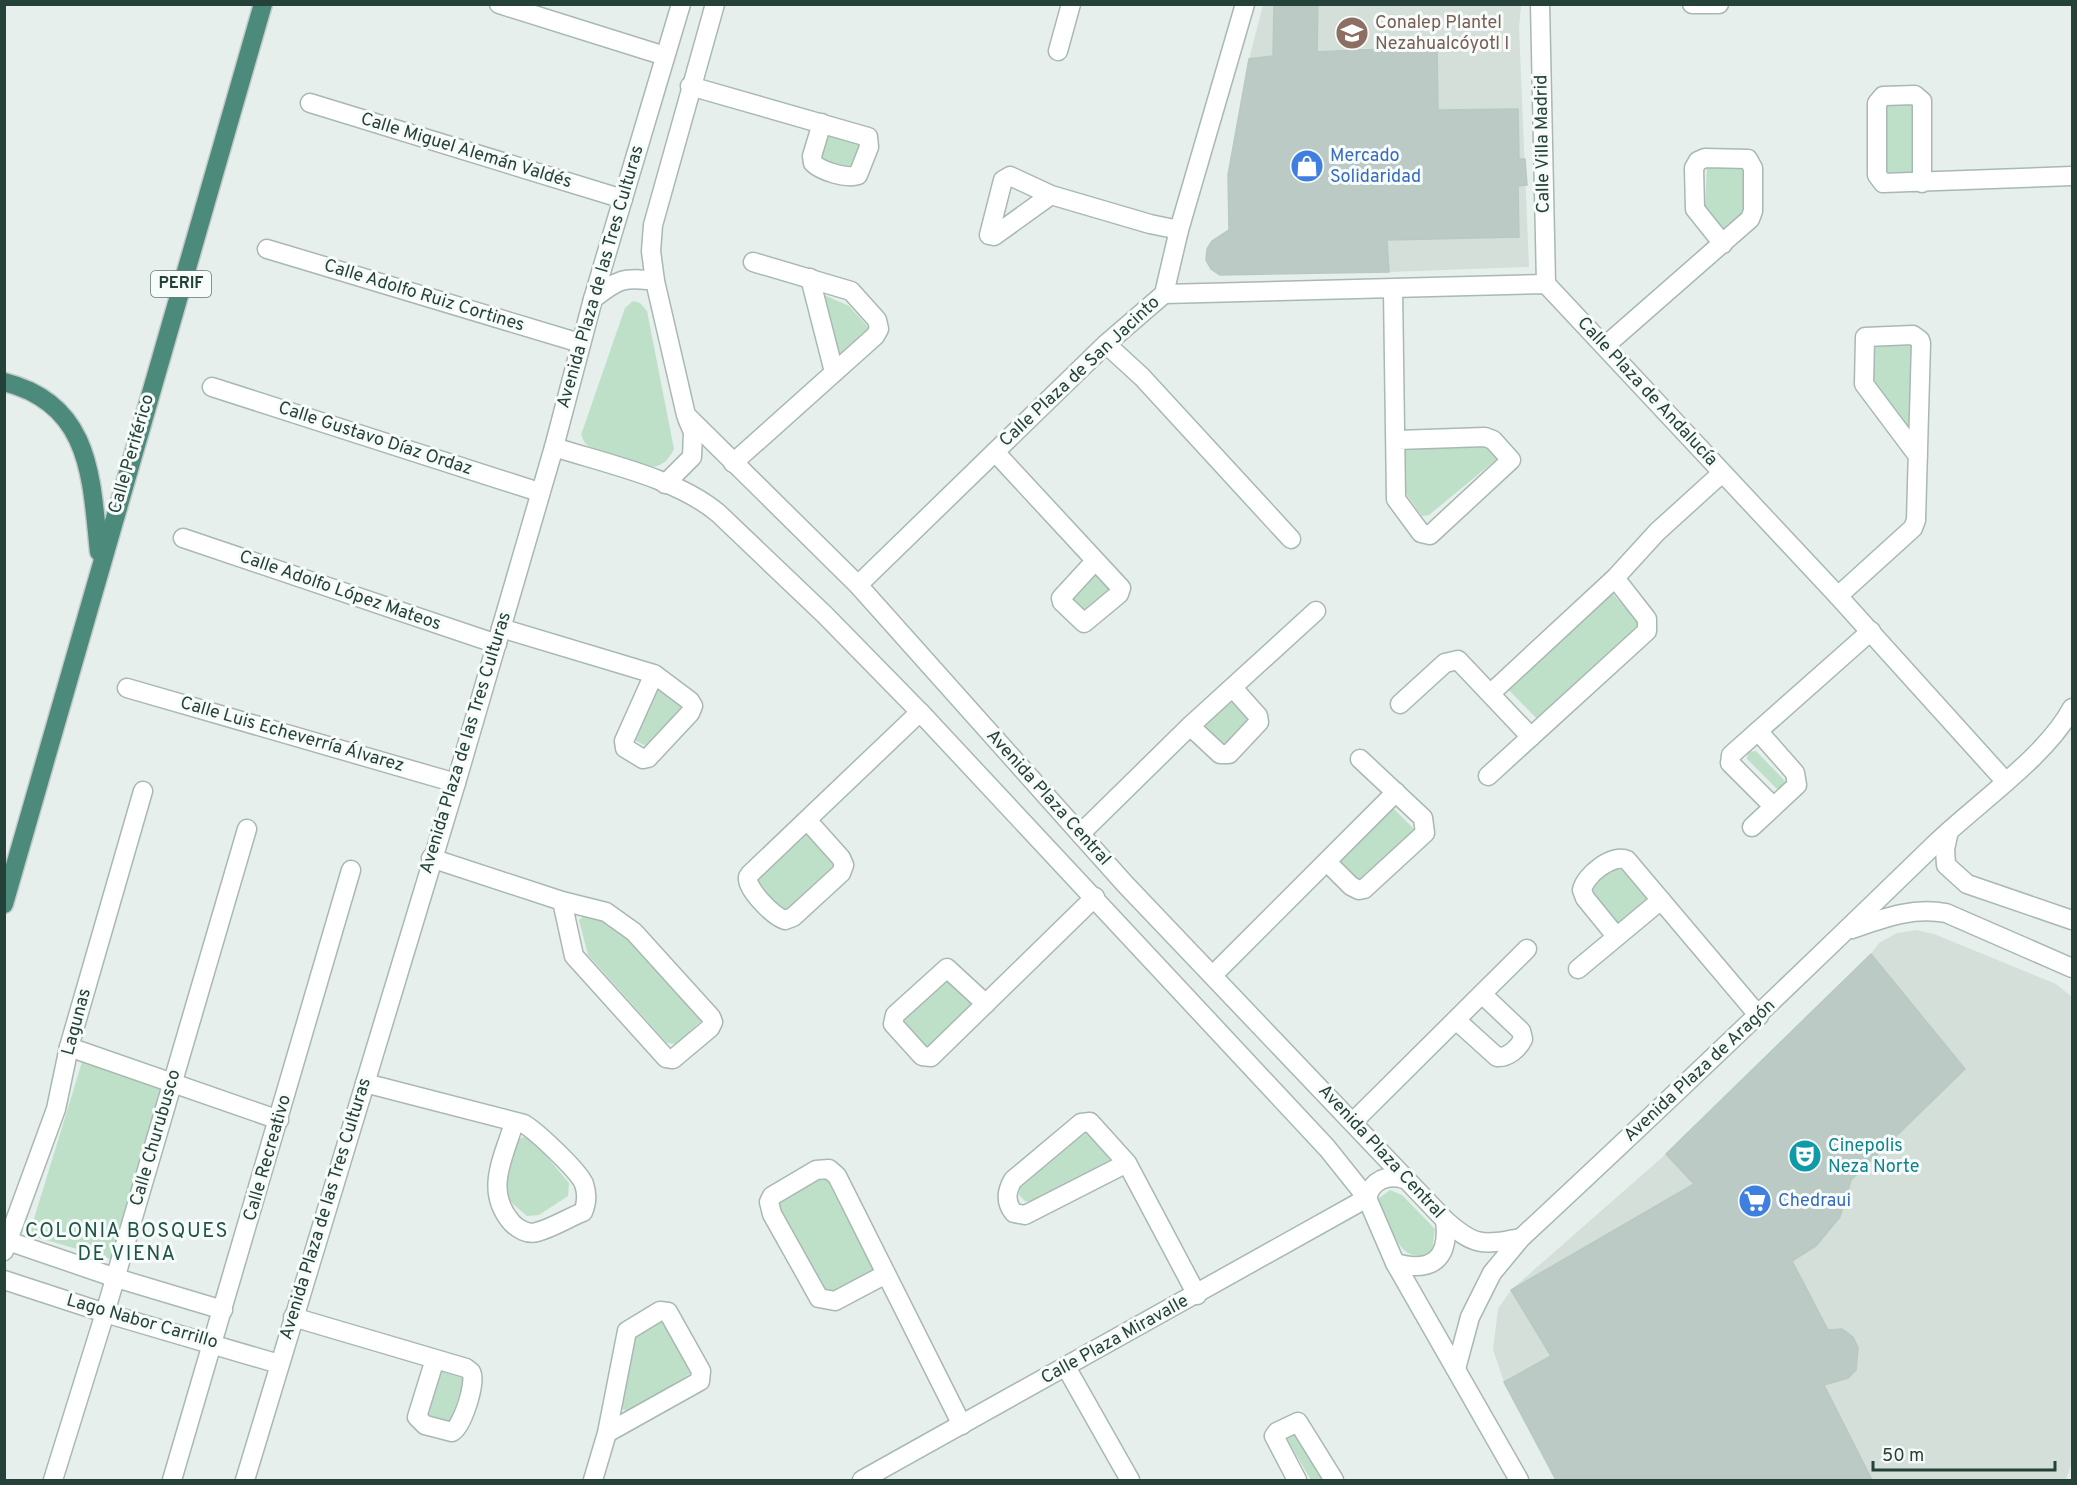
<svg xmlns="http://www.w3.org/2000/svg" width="2077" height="1485" font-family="Overpass,sans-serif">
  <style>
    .built { fill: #d4dfda }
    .green { fill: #bfe0c8 }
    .building { fill: #bbcac4; stroke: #b8c9c2; stroke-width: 1.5 }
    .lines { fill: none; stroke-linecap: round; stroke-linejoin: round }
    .minor-casing { stroke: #a8b8b2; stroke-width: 21 }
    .tertiary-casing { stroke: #a8b8b2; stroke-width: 21 }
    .trunk-casing { stroke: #c2cac8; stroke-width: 21 }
    .minor { stroke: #fff; stroke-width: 18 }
    .tertiary { stroke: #fff; stroke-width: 18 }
    .trunk { stroke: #4c8a7c; stroke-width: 18 }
    .labels { text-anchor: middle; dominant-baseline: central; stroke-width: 6; stroke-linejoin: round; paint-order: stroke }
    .shield { fill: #f7fbf9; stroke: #637a73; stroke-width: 1.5 }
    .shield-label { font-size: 16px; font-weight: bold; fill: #24423a }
    .education-label { font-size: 18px; fill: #785e54; stroke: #f7fbf9; text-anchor: start }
    .street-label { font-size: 18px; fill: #24423a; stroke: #f7fbf9 }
    .shop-label { font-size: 18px; fill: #366cbe; stroke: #f7fbf9; text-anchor: start }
    .culture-label { font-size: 18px; fill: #0d838f; stroke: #f7fbf9; text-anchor: start }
    .neighbourhood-label { font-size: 20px; letter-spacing: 1.5px; fill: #1f5548; stroke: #f7fbf9 }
  </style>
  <rect width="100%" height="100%" fill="#e6efeb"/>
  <!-- built -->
  <g class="built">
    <path d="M1263 5H1521L1519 28 1529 267 1389 272 1380 47 1249 59Z"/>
    <path d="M1916 930 1934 934 2056 984 2072 997V1462L2066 1480H1556L1504 1382 1493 1350 1498 1309 1511 1290 1666 1154 1871 954 1879 943 1897 933Z"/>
  </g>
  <!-- green -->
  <g class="green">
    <path d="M1915 102 1916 169C1907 176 1892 175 1883 170V105Z"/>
    <path d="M826 133 863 143 850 170 821 160 819 154Z"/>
    <path d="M1707 166H1744L1743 213 1724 231 1705 208Z"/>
    <path d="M822 294 849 306 869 328 838 356Z"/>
    <path d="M633 301 640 303 647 311 674 449C670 457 666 463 657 466 645 470 593 453 585 443 584 442 582 436 581 435L625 308Z"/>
    <path d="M1874 340 1911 342 1915 345 1913 430 1906 428 1872 384Z"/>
    <path d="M1483 442 1498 458 1429 515 1422 516 1402 488 1404 449Z"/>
    <path d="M1097 571 1114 587 1086 615 1069 598Z"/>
    <path d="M1609 590 1640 623 1538 720 1506 687Z"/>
    <path d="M658 687 683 706 648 747 634 740Z"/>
    <path d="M1229 696 1253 720 1226 747 1202 724Z"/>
    <path d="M1756 751 1785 781 1784 787 1777 789 1747 759 1748 752Z"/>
    <path d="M1393 808 1416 831 1362 885 1339 862Z"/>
    <path d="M807 833 835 864 784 913 756 881Z"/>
    <path d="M1621 862 1649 897 1616 924 1588 889Z"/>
    <path d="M584 916 612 922 631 937 699 1012 701 1021 676 1044 667 1043 588 955 579 920Z"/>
    <path d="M950 977 975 1004 925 1052 899 1025Z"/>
    <path d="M82 1062 163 1087 111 1259 29 1235Z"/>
    <path d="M1087 1131 1110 1156 1109 1165 1032 1202 1025 1201 1019 1195 1020 1187Z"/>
    <path d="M523 1137 532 1139 569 1183 568 1196 539 1215 527 1216 506 1198 505 1187 517 1140Z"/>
    <path d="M825 1176 874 1271 825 1296 776 1203Z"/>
    <path d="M1390 1190 1402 1195 1435 1229 1432 1251C1409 1264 1400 1247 1390 1229 1384 1219 1376 1209 1379 1198Z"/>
    <path d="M658 1321 667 1323 693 1372 628 1412 620 1407 637 1335Z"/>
    <path d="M441 1371 465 1379 450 1422 427 1415Z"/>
    <path d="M1297 1430 1326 1480H1311L1285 1436Z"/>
  </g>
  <!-- building -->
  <g class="building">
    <path d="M1274 4H1318L1317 52 1437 46 1438 110 1518 109 1519 159H1525L1527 185 1518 186 1519 237 1387 240 1389 272 1220 275 1211 269 1206 260 1207 249 1212 241 1229 230 1228 175 1249 59 1273 56Z"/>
    <path d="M1871 954 1965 1069 1851 1180 1840 1217 1816 1246 1792 1261 1828 1330 1842 1329 1853 1337 1858 1348 1856 1370 1848 1378 1824 1385 1872 1480H1556L1504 1382 1551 1356 1511 1290 1694 1184 1666 1154Z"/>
  </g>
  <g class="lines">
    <defs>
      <g id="minor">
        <path d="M499 4 665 56"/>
        <path d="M1540 4 1546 284"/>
        <path d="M1692 4H1719"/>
        <path d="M1058 51 1071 4"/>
        <path d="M690 86 868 137 869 147 858 175C846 179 821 171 813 163L812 156 822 123"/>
        <path d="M310 103 623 199"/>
        <path d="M1922 183V101L1915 95 1883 96 1877 103V175L1883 183 2072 176"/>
        <path d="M1051 195 994 236 989 235 1003 180 1010 176 1051 195 1150 224 1179 230"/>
        <path d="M267 249 580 343"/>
        <path d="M810 278 834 372"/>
        <path d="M1393 290 1396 499 1421 533 1430 535 1511 460 1493 440 1485 437 1397 440"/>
        <path d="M1164 294 1546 284 1838 596 2006 782"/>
        <path d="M1106 344 1142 377 1291 539"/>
        <path d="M1605 346 1750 219 1753 211V168L1748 159 1705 158 1698 161 1694 168 1695 209 1723 244"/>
        <path d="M212 387 539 492"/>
        <path d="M995 452 1121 588 1119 594 1084 623 1062 602 1061 598 1095 561"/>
        <path d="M733 463 875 336 879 329 877 320 851 291 753 262"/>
        <path d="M183 538 497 644"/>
        <path d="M858 585 1106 344 1164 294 1179 230 1245 4"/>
        <path d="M1838 596 1913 528 1916 520 1921 343 1920 340 1913 335 1865 337 1864 384 1918 456"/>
        <path d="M501 628 654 674 690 701 693 706 690 713 648 758 643 759 625 748 624 741 654 674"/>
        <path d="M127 688 456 783"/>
        <path d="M1491 693 1615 578 1657 532 1722 473"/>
        <path d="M1400 704 1445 663 1458 660 1531 737"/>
        <path d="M1190 726 1220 754H1229L1259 722 1258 716 1233 688"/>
        <path d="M1488 776 1647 631V619L1615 578"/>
        <path d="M1773 806 1730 763 1731 755 1871 631"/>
        <path d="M807 820 841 858 844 865 841 873 793 917 785 920C773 916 746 889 748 877L750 874 920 712"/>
        <path d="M1752 827 1797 785 1795 773 1758 731"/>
        <path d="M1080 834 1190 726 1316 611"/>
        <path d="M431 858 562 901 606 912 634 932 711 1017 713 1022 710 1028 673 1059 666 1058 574 956 562 901"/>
        <path d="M1327 862 1351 886 1359 890 1364 889 1425 833 1423 818 1360 759"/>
        <path d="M1616 936 1585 898 1582 890C1585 875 1613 853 1627 860L1759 1016"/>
        <path d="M1578 969 1661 900"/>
        <path d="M1213 975 1396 792"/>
        <path d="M986 1004 947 968 895 1015 893 1024 922 1056 931 1057 1095 897"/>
        <path d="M1456 1020 1497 1057C1508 1058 1519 1048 1523 1039L1521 1031 1482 994"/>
        <path d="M69 1047 279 1120"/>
        <path d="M365 1083 524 1124C536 1131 579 1171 584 1184 587 1193 587 1203 583 1212 568 1218 552 1228 537 1232 528 1235 518 1229 512 1223 484 1191 503 1159 514 1123"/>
        <path d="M1353 1122 1527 949"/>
        <path d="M1127 1163 1025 1215 1014 1213C1005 1202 1006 1192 1013 1180L1081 1123 1090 1122 1127 1163 1197 1295"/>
        <path d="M8 1241 116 1278 223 1310"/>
        <path d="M4 1251 56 1109 69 1047 143 791"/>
        <path d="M886 1274 835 1301 819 1298 772 1214 769 1202 772 1196 816 1170 829 1169 837 1176 962 1425"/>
        <path d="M4 1280 105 1313 279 1364"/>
        <path d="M293 1317 466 1368 471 1372C477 1382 462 1427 452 1432L425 1425 417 1417 435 1359"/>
        <path d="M1066 1367 1130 1480"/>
        <path d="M53 1480 105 1313 247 829"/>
        <path d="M172 1480 351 870"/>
        <path d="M593 1480 607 1433 627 1331 660 1311 668 1312 701 1371 700 1381 607 1433"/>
        <path d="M862 1480 1367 1198"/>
        <path d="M1297 1480 1274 1436 1277 1432 1298 1422 1334 1480"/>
      </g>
      <g id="tertiary">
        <path d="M715 4 653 225 651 251 655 281 686 415 858 585 1125 884 1445 1220C1475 1247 1483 1245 1521 1238"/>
        <path d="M593 299C617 280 624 276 655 281"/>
        <path d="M554 447C607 464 676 478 718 513L825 615 920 712 1327 1148 1367 1198 1395 1263 1519 1480"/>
        <path d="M665 484 692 457 693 432 687 418"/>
        <path d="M1949 831 1945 849 1946 865 1967 884 2072 920"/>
        <path d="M1852 929C1884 918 1912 907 1946 913L2072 968"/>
        <path d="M1367 1198C1372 1180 1387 1174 1404 1179"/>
        <path d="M1395 1263C1432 1273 1450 1259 1445 1220"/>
        <path d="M1456 1369 1470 1317 1492 1273 1521 1238C1661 1108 1798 977 1935 844 1975 805 2047 756 2072 708"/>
        <path d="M245 1480 456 783 554 447 593 299 681 4"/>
      </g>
      <g id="trunk">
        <path d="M4 382C92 404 91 479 99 552"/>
        <path d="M4 904 263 4"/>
      </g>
    </defs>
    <!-- minor casing -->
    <use href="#minor" class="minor-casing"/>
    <!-- tertiary casing -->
    <use href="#tertiary" class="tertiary-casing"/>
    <!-- trunk casing -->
    <use href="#trunk" class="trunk-casing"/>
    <!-- minor -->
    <use href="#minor" class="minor"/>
    <!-- tertiary -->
    <use href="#tertiary" class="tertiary"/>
    <!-- trunk -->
    <use href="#trunk" class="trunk"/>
  </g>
  <!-- icons -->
  <defs>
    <symbol id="school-disc" viewBox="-11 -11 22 22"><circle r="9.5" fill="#8d6e63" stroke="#f7fbf9"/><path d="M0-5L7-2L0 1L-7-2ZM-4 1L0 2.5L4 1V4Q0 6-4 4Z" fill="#fff"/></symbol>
    <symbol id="shop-disc" viewBox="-11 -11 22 22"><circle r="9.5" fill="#3f7fe0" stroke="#f7fbf9"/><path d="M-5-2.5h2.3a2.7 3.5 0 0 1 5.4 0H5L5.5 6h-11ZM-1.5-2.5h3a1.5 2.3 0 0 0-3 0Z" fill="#fff"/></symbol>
    <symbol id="theatre-disc" viewBox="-11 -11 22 22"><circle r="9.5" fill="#0f9aa8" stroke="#f7fbf9"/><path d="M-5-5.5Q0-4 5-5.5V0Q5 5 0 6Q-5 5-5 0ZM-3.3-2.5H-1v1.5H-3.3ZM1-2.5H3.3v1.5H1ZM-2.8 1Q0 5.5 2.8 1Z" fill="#fff"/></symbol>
    <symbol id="supermarket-disc" viewBox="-11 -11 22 22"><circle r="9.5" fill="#3f7fe0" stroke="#f7fbf9"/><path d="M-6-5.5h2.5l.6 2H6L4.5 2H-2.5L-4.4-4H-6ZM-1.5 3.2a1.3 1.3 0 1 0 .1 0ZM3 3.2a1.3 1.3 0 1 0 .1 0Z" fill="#fff"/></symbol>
  </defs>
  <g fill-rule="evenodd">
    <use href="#school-disc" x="1333" y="14" width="38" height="38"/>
    <use href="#shop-disc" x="1288" y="147" width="38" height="38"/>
    <use href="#theatre-disc" x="1786" y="1137" width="38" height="38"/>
    <use href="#supermarket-disc" x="1736" y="1182" width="38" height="38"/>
  </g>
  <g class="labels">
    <!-- shield labels -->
    <rect class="shield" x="151" y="271" width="60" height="26" rx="4.5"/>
    <g class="shield-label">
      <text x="181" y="284">PERIF</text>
    </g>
    <!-- education labels -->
    <g class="education-label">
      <text x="1375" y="23">Conalep Plantel<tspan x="1375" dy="21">Nezahualcóyotl I</tspan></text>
    </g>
    <!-- street labels -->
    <g class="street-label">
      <text transform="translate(1543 144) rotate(-91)">Calle Villa Madrid</text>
      <text transform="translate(466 151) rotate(17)">Calle Miguel Alemán Valdés</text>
      <text transform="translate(601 277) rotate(-74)">Avenida Plaza de las Tres Culturas</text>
      <text transform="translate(424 296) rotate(17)">Calle Adolfo Ruiz Cortines</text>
      <text transform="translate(1080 372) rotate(-43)">Calle Plaza de San Jacinto</text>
      <text transform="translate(1647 392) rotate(47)">Calle Plaza de Andalucía</text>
      <text transform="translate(375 439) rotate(18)">Calle Gustavo Díaz Ordaz</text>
      <text transform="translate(132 454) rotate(-74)">Calle Periférico</text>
      <text transform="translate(340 591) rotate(19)">Calle Adolfo López Mateos</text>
      <text transform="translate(292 735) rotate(16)">Calle Luis Echeverría Álvarez</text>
      <text transform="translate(466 743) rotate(-73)">Avenida Plaza de las Tres Culturas</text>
      <text transform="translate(1048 798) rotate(48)">Avenida Plaza Central</text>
      <text transform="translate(77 1022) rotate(-75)">Lagunas</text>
      <text transform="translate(1700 1071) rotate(-43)">Avenida Plaza de Aragón</text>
      <text transform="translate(156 1138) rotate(-74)">Calle Churubusco</text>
      <text transform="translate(1381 1152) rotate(47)">Avenida Plaza Central</text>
      <text transform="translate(268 1158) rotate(-74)">Calle Recreativo</text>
      <text transform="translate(326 1209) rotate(-73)">Avenida Plaza de las Tres Culturas</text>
      <text transform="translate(142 1322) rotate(16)">Lago Nabor Carrillo</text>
      <text transform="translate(1115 1340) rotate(-29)">Calle Plaza Miravalle</text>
    </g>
    <!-- shop labels -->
    <g class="shop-label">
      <text x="1330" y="156">Mercado<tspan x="1330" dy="21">Solidaridad</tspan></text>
      <text x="1778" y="1201">Chedraui</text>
    </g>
    <!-- culture labels -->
    <g class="culture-label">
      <text x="1828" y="1146">Cinepolis<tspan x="1828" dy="21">Neza Norte</tspan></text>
    </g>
    <!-- neighbourhood labels -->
    <g class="neighbourhood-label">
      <text x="127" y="1232">COLONIA BOSQUES<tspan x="127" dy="23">DE VIENA</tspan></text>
    </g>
  </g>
  <!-- border -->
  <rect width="2077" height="1485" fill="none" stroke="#24423a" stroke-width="12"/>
  <!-- scale -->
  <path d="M1873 1461v9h182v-9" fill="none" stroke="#24423a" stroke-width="3"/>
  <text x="1882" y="1461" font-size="18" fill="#24423a" stroke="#f7fbf9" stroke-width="4.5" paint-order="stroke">50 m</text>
</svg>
